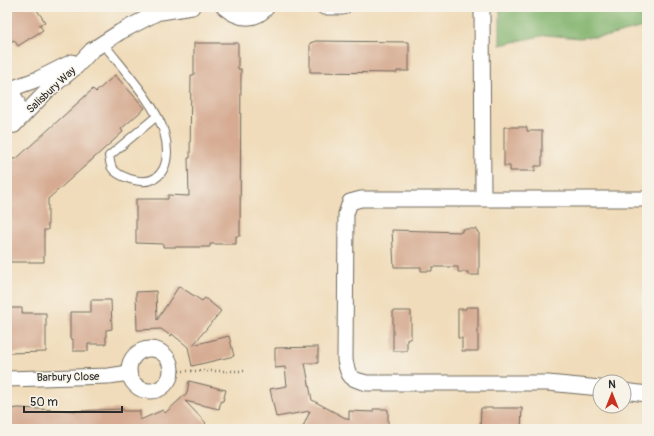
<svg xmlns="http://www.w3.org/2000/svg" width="654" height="436" font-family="Pangolin,sans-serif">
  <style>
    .forest { fill: #80b26c; stroke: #566e4c }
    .building { fill: #d6ab92 }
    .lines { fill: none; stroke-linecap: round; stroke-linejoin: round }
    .service-casing { stroke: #70695d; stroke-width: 10 }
    .minor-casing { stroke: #70695d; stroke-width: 17 }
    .path { stroke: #70695d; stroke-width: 2.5; stroke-dasharray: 1 3; stroke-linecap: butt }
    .service { stroke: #fff; stroke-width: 8 }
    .minor { stroke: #fff; stroke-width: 15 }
    .labels { text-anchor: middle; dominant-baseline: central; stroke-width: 3; stroke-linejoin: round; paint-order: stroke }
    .street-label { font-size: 11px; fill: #2b2b2b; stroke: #f7f3e8 }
  </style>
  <rect width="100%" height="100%" fill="#f7f3e8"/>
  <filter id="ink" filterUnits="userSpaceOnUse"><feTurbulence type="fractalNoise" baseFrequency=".025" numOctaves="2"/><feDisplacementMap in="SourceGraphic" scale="8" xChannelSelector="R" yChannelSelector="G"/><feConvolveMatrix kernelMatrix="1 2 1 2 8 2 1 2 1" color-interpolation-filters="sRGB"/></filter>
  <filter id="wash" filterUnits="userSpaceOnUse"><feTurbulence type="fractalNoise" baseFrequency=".012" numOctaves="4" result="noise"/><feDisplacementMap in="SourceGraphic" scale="16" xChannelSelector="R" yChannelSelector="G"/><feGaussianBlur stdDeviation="0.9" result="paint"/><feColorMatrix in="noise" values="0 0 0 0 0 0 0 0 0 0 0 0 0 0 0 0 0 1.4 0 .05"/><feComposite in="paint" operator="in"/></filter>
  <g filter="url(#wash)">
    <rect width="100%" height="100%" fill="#f0dcba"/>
    <!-- forest -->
    <path class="forest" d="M500 7H647V26L609 36 579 38 546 35 500 45Z"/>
    <g id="blocks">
      <!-- building -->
      <g class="building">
        <path d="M7 7H35L45 22 39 25 43 30 18 46 14 40 7 44Z"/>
        <path d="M316 41 409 42V71H397V73L310 72V43Z"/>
        <path d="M194 43H238V69H241L240 236H236V244H210V247H163V244L136 243V199H168V195L189 196 188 158H190L191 75H194Z"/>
        <path d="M115 75 145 108 121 129 123 132 48 199V230H44V262H7V159H16L93 89 96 92Z"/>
        <path d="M504 127H527V131H542V166H535V171H510V166H504Z"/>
        <path d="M462 229H477V232H479V275H468V272H458V267H432V271H421V267H394L392 230 462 232Z"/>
        <path d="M179 286 202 301 205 298 221 311 193 345 229 336 234 356 192 366 188 347 172 334 171 336 161 329 137 330 136 292 156 291 157 320Z"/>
        <path d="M91 300H111L112 329 106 330V344H88V351H73V339H70V312H91Z"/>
        <path d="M466 307H478V351H462V338H458V309H466Z"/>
        <path d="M7 308H22V313H46V352L7 353Z"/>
        <path d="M393 311H411V339H407V351H393Z"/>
        <path d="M318 347V363H305L312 400 349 420V411L373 412V409H386L388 410V429H302L310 411 276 417 270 389 287 386 285 367 275 368V348Z"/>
        <path d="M189 381 226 390 223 401H221L219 409 185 401 206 423 200 429H7V409L19 408 78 411 123 409V411H140V420L163 410 165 413 187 393Z"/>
        <path d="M481 408H522L521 429H480Z"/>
      </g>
    </g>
  </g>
  <g filter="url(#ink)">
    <use href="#blocks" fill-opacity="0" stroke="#70695d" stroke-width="1"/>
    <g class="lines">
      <defs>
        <path id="service" d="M103 43C122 68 155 103 164 132 172 158 165 190 130 179 124 177 116 174 112 168 110 165 110 160 109 156L157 116"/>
        <g id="minor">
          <path d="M224 7C238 19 255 22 267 7"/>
          <path d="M324 7H343"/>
          <path d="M482 7 483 198"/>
          <path d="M161 12 192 7"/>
          <path d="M7 90C20 99 21 112 14 125"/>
          <path d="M8 90 38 79 72 62"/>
          <path d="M14 125 48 90 76 67 92 50 120 32 168 7"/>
          <circle cx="150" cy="370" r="21"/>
          <path d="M7 379 109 376 129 373"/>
          <path d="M600 388 548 383H367C350 379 348 377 345 360L346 214 350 202 361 199H647"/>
          <path d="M624 391 647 394"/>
        </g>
      </defs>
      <!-- service casing -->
      <use href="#service" class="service-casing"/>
      <!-- minor casing -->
      <use href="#minor" class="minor-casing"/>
      <!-- path -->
      <path class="path" d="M171 371H246"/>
      <!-- service -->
      <use href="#service" class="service"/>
      <!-- minor -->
      <use href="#minor" class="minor"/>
    </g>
  </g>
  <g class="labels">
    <!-- street labels -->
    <g class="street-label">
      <text transform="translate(51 90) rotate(-43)">Salisbury Way</text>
      <text transform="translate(68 377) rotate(-1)">Barbury Close</text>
    </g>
  </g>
  <!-- margin -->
  <rect width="654" height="436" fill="none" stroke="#f7f3e8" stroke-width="24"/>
  <!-- north arrow -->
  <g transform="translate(612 394)"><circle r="19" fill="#f7f3e8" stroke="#a5a39c"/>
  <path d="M0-3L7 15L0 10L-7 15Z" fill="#c8321e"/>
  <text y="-6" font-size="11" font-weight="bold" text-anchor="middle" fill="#2b2b2b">N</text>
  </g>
  <!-- scale -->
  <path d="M24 406v6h98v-6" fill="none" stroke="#2b2b2b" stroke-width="2"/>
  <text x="30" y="406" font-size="12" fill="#2b2b2b" stroke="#f7f3e8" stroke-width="3" paint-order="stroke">50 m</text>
</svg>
